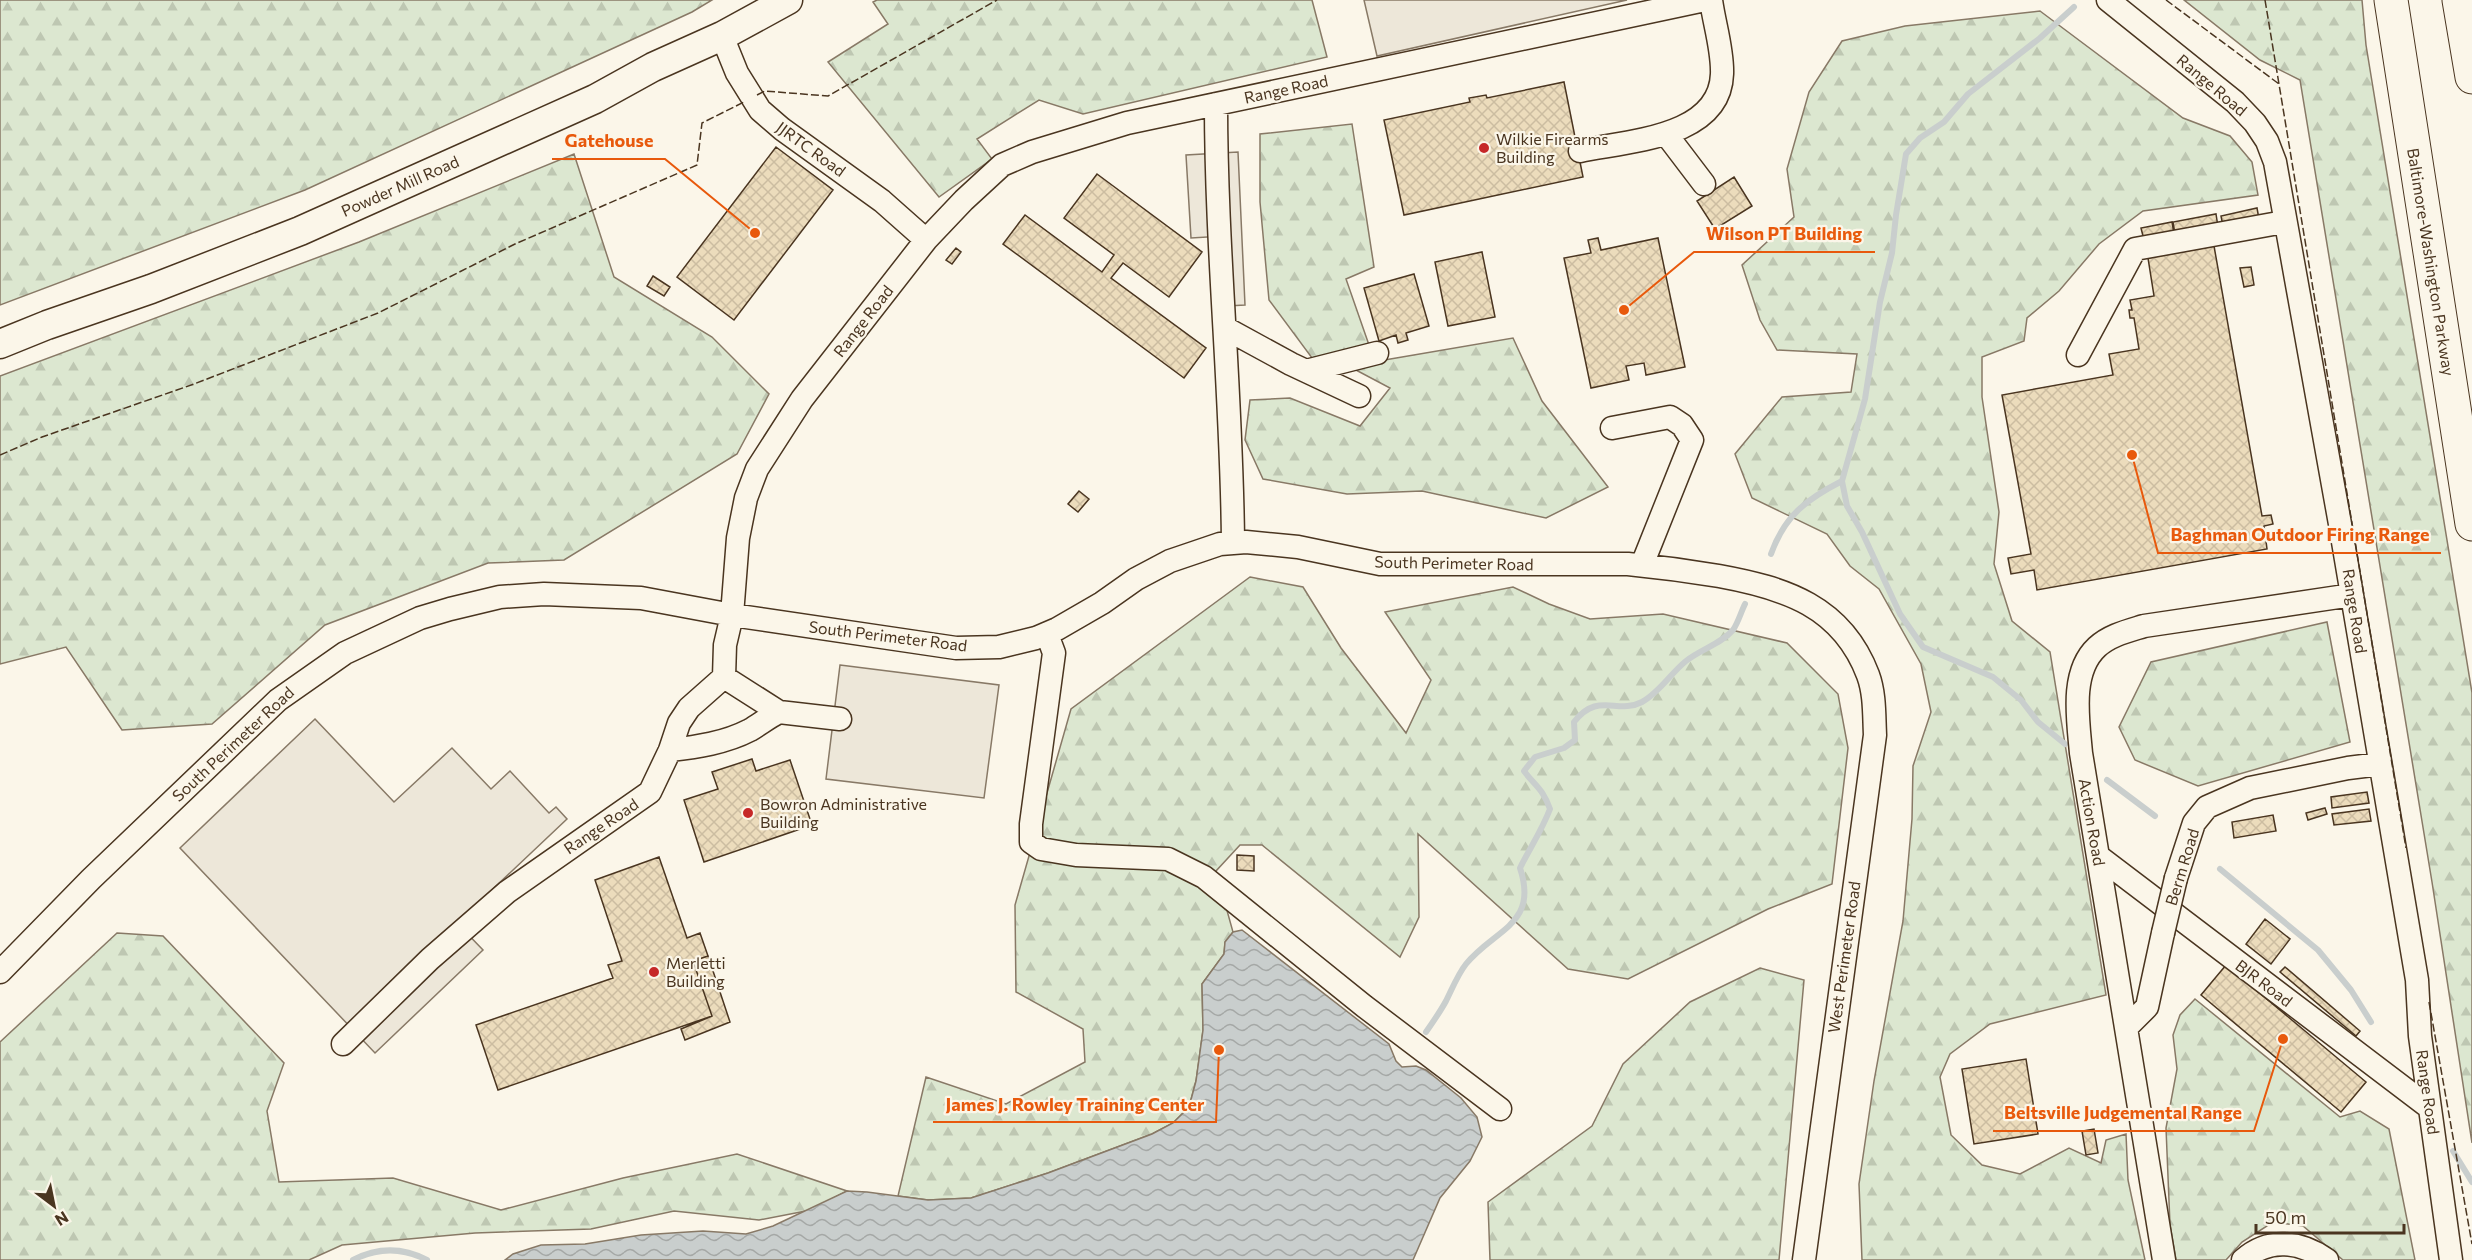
<svg xmlns="http://www.w3.org/2000/svg" width="2472" height="1260" viewBox="0 0 2472 1260" font-family="Commissioner,sans-serif">
<style>
.forest{fill:url(#forest-firs);stroke:#887966;stroke-width:1.5}
.parking{fill:#ede7d9;stroke:#887966;stroke-width:1.5}
.water{fill:url(#water-waves);stroke:#887966;stroke-width:1.5}
.lines{fill:none;stroke-linecap:round;stroke-linejoin:round}
.stream{stroke:#c9cecd;stroke-width:6}
.building{fill:url(#building-cross-hatch);stroke:#4a3520;stroke-width:1.5}
.minor-casing{stroke:#4a3520;stroke-width:25}
.major-casing{stroke:#4a3520;stroke-width:31}
.highway-casing{stroke:#4a3520;stroke-width:35}
.minor{stroke:#fbf6e9;stroke-width:22}
.major{stroke:#fbf6e9;stroke-width:28}
.highway{stroke:#fbf6e9;stroke-width:33}
.minor-bridge-casing{stroke:#4a3520;stroke-width:25;stroke-linecap:butt}
.minor-bridge{stroke:#fbf6e9;stroke-width:22}
.fence{stroke:#4a3520;stroke-width:1.5;stroke-dasharray:8 3;stroke-linecap:butt}
.poi-dot{fill:#c62828;stroke:#fbf6e9;stroke-width:2}
.labels{text-anchor:middle;stroke-width:4.5;stroke-linejoin:round;paint-order:stroke}
.street-label{font-size:16px;fill:#4a3520;stroke:#fbf6e9}
.poi-label{font-size:16px;fill:#4a3520;stroke:#fbf6e9;text-anchor:start}
.leader{fill:none;stroke:#e8590c;stroke-width:2}
.callout-dot{fill:#e8590c;stroke:#fbf6e9;stroke-width:2}
.callout-label{font-size:18px;text-anchor:middle;font-weight:bold;fill:#e8590c;stroke:#fbf6e9;stroke-width:4.5;stroke-linejoin:round;paint-order:stroke}
</style>
<defs>
<pattern id="forest-firs" width="22" height="20" patternUnits="userSpaceOnUse" patternTransform="scale(1.5)"><rect width="22" height="20" fill="#dce7d0"/><path d="M5 1l3.5 6h-7zM16 11l3.5 6h-7z" fill="#bec7b2"/></pattern>
<pattern id="water-waves" width="16" height="10" patternUnits="userSpaceOnUse" patternTransform="scale(1.5)"><rect width="16" height="10" fill="#c9cecd"/><path d="M0 5q4-4 8 0t8 0" fill="none" stroke="#a5a8a6"/></pattern>
<pattern id="building-cross-hatch" width="8" height="8" patternUnits="userSpaceOnUse" patternTransform="scale(1.5)"><rect width="8" height="8" fill="#ecdcbc"/><path d="M0 0l8 8M0 8l8-8" fill="none" stroke="#ccbda1"/></pattern>
</defs>
<rect width="100%" height="100%" fill="#fbf6e9"/>
<!-- forest -->
<path class="forest" d="M 0,0 L 712,0 L 692,12 L 305,190 L 0,305 Z
M 877,0 L 1312,0 L 1327,57 L 1083,114 L 1039,100 L 977,139 L 992,159 L 939,197 L 828,62 L 888,24 L 873,2 Z
M 2184,0 L 2362,0 L 2366,45 L 2472,693 L 2472,1143 L 2432,882 L 2300,80 L 2260,60 Z
M 2040,11 L 2183,118 L 2230,136 L 2252,162 L 2258,195 L 2143,211 L 2099,244 L 2059,291 L 2027,318 L 2024,341 L 1982,357 L 1982,397 L 1999,512 L 1994,564 L 2012,621 L 2050,652 L 2106,995 L 1990,1024 L 1950,1054 L 1940,1077 L 1951,1135 L 1982,1165 L 2020,1174 L 2069,1148 L 2101,1163 L 2106,1140 L 2126,1134 L 2128,1180 L 2145,1260 L 1862,1260 L 1859,1184 L 1874,1081 L 1903,921 L 1912,819 L 1913,766 L 1931,712 L 1921,664 L 1879,589 L 1850,566 L 1827,534 L 1752,498 L 1735,454 L 1782,397 L 1851,392 L 1857,354 L 1777,350 L 1760,320 L 1742,265 L 1794,217 L 1787,169 L 1809,92 L 1842,41 L 1905,26 Z
M 1352,124 L 1374,267 L 1346,279 L 1369,345 L 1312,358 L 1269,300 L 1260,202 L 1260,134 Z
M 574,154 L 614,277 L 712,337 L 769,394 L 737,454 L 564,560 L 488,563 L 325,625 L 212,724 L 122,730 L 66,647 L 0,664 L 0,376 L 359,242 Z
M 1513,338 L 1542,401 L 1608,487 L 1546,518 L 1422,491 L 1347,494 L 1263,479 L 1245,440 L 1250,400 L 1290,398 L 1360,426 L 1390,388 L 1354,369 L 1367,363 Z
M 1250,577 L 1303,587 L 1341,648 L 1406,733 L 1431,680 L 1385,612 L 1513,587 L 1549,604 L 1590,619 L 1663,614 L 1787,643 L 1838,694 L 1848,748 L 1832,884 L 1768,909 L 1628,979 L 1568,969 L 1418,834 L 1419,917 L 1400,957 L 1262,845 L 1240,845 L 1216,871 L 1233,932 L 1225,942 L 1224,954 L 1202,984 L 1203,1030 L 1196,1081 L 1189,1107 L 1173,1123 L 1152,1134 L 1048,1173 L 971,1198 L 928,1200 L 898,1196 L 926,1077 L 1006,1104 L 1085,1062 L 1083,1029 L 1016,992 L 1015,905 L 1071,709 Z
M 2327,622 L 2350,742 L 2198,786 L 2135,760 L 2119,727 L 2151,662 Z
M 117,933 L 163,936 L 284,1063 L 267,1111 L 279,1182 L 393,1178 L 501,1210 L 623,1178 L 737,1154 L 847,1191 L 811,1210 L 759,1220 L 674,1211 L 591,1229 L 475,1233 L 342,1245 L 309,1260 L 0,1260 L 0,1042 Z
M 1760,968 L 1804,980 L 1779,1260 L 1490,1260 L 1488,1202 L 1592,1126 L 1623,1064 L 1690,1002 Z
M 2195,999 L 2340,1117 L 2360,1111 L 2389,1129 L 2415,1260 L 2343,1260 L 2303,1226 L 2273,1222 L 2242,1242 L 2226,1260 L 2176,1260 L 2170,1225 L 2166,1128 L 2177,1069 L 2173,1035 L 2180,1015 Z"/>
<!-- parking -->
<path class="parking" d="M 1364,0 L 1627,0 L 1377,56 Z
M 1238,152 L 1245,305 L 1227,306 L 1224,236 L 1191,238 L 1186,155 Z
M 840,665 L 999,685 L 984,798 L 826,779 Z
M 315,719 L 394,802 L 452,748 L 491,789 L 510,771 L 549,813 L 556,807 L 567,819 L 457,923 L 483,950 L 375,1053 L 180,848 Z"/>
<!-- water -->
<path class="water" d="M 1242,930 L 1389,1044 L 1396,1061 L 1402,1067 L 1416,1066 L 1426,1070 L 1461,1098 L 1477,1117 L 1482,1137 L 1470,1161 L 1440,1198 L 1413,1260 L 505,1260 L 513,1254 L 541,1245 L 585,1244 L 641,1235 L 703,1231 L 746,1234 L 773,1226 L 847,1191 L 867,1192 L 928,1200 L 971,1198 L 1048,1173 L 1152,1134 L 1173,1123 L 1189,1107 L 1196,1081 L 1203,1030 L 1202,984 L 1224,954 L 1225,942 L 1233,932 Z"/>
<g class="lines">
<!-- stream -->
<path class="stream" d="M 1771,554 C 1785,515 1807,499 1842,481
M 2065,744 L 2038,722 L 2021,700 L 1993,677 L 1923,647 L 1900,614 L 1862,532 L 1847,506 L 1842,481 L 1865,399 L 1880,302 L 1892,253 L 1896,215 L 1906,154 L 1920,138 L 1944,122 L 1968,94 L 2040,38 L 2074,7
M 2107,780 L 2155,816
M 2220,869 L 2318,950 L 2351,990 L 2371,1022
M 1426,1032 C 1433,1022 1440,1012 1446,1001 C 1452,989 1458,974 1466,964 C 1494,929 1539,925 1520,868 C 1530,848 1542,830 1550,809 C 1543,789 1536,787 1524,771 L 1535,757 L 1564,748 L 1575,740 L 1574,722 C 1598,691 1617,715 1642,702 C 1659,693 1671,673 1686,661 C 1701,649 1721,644 1733,630 C 1738,623 1741,612 1745,604
M 2453,1151 L 2472,1182
M 353,1260 C 378,1247 402,1247 427,1260"/>
</g>
<!-- building -->
<path class="building" d="M 1564,82 L 1583,177 L 1404,215 L 1384,120 L 1470,102 L 1469,98 L 1486,95 L 1487,98 Z
M 776,147 L 833,190 L 734,320 L 677,277 Z
M 1097,174 L 1202,252 L 1169,297 L 1123,263 L 1111,278 L 1206,348 L 1184,378 L 1003,244 L 1025,215 L 1102,272 L 1114,255 L 1064,218 Z
M 1734,177 L 1752,206 L 1715,229 L 1697,201 Z
M 2257,208 L 2259,219 L 2223,226 L 2221,216 Z
M 2216,214 L 2218,227 L 2175,234 L 2173,222 Z
M 2172,222 L 2174,234 L 2144,240 L 2141,228 Z
M 1598,238 L 1601,250 L 1658,238 L 1685,367 L 1646,375 L 1644,363 L 1626,366 L 1629,380 L 1591,388 L 1564,258 L 1591,253 L 1588,240 Z
M 2214,246 L 2262,516 L 2271,515 L 2273,524 L 2264,526 L 2267,549 L 2037,590 L 2034,570 L 2011,574 L 2008,558 L 2031,554 L 2002,395 L 2113,375 L 2109,354 L 2139,349 L 2134,318 L 2130,318 L 2129,310 L 2132,310 L 2130,300 L 2154,296 L 2148,258 Z
M 956,248 L 961,252 L 952,264 L 946,260 Z
M 1482,252 L 1495,317 L 1448,326 L 1435,262 Z
M 2251,267 L 2254,285 L 2244,287 L 2240,268 Z
M 1414,274 L 1429,326 L 1406,333 L 1408,340 L 1398,343 L 1396,335 L 1379,341 L 1364,288 Z
M 653,276 L 670,287 L 664,296 L 647,286 Z
M 1079,491 L 1089,499 L 1078,512 L 1068,504 Z
M 752,759 L 756,771 L 790,760 L 812,825 L 704,862 L 684,800 L 718,789 L 712,772 Z
M 2367,792 L 2369,803 L 2332,808 L 2331,797 Z
M 2325,808 L 2327,814 L 2308,820 L 2306,813 Z
M 2369,809 L 2371,821 L 2334,825 L 2332,814 Z
M 2273,815 L 2276,831 L 2234,838 L 2232,822 Z
M 1237,855 L 1254,856 L 1254,871 L 1237,870 Z
M 659,857 L 687,938 L 700,933 L 708,956 L 693,961 L 712,1016 L 498,1090 L 476,1025 L 613,978 L 608,965 L 622,961 L 595,880 Z
M 2265,919 L 2290,939 L 2271,964 L 2246,944 Z
M 708,956 L 730,1022 L 685,1040 L 681,1029 L 712,1016 L 693,961 Z
M 2226,965 L 2366,1082 L 2341,1112 L 2201,995 Z
M 2285,967 L 2360,1031 L 2356,1036 L 2280,972 Z
M 2026,1059 L 2038,1134 L 1974,1144 L 1962,1069 Z
M 2094,1129 L 2098,1153 L 2086,1155 L 2082,1131 Z"/>
<g class="lines">
<!-- minor casing -->
<g class="minor-casing">
<path id="minor" d="M 2108,0 L 2235,102 L 2255,123 L 2267,141 L 2275,162 L 2340,524 L 2417,980 L 2420,1036 L 2451,1260
M 722,36 L 737,73 L 760,110 L 782,129 L 882,201 L 926,240
M 1216,104 C 1216,250 1232,396 1233,543
M 1666,134 L 1704,184
M 1580,151 C 1627,141 1720,138 1722,74 C 1723,50 1714,23 1711,0
M 1225,328 L 1291,364 L 1359,396
M 2078,355 L 2135,249 L 2284,222
M 1306,371 L 1377,353
M 1612,428 L 1670,417 L 1682,425 L 1692,440 L 1642,565
M 1047,634 L 1054,653 L 1031,824 L 1031,842 L 1041,849 L 1076,855 L 1168,859 L 1204,877 L 1364,1006 L 1500,1109
M 724,677 L 779,712 L 840,719
M 670,750 C 697,747 725,743 750,730 C 760,724 769,717 779,712
M 2098,856 L 2430,1108
M 2176,878 L 2194,823 L 2207,807 L 2250,788 L 2348,768 L 2380,764
M 0,972 L 91,879 L 278,700 L 345,653 L 420,618 L 450,609 L 500,597 L 544,594 L 641,598 L 732,615 L 956,648 L 999,647 L 1036,638 L 1057,629 L 1102,603 L 1136,579 L 1170,561 L 1220,544 L 1246,542 L 1298,547 L 1380,564 L 1628,564 C 1659,567 1689,571 1719,576 C 1785,588 1842,606 1868,675 C 1875,694 1874,715 1875,735 L 1804,1260
M 2127,1027 L 2147,1007 L 2163,933
M 343,1044 L 430,959 L 507,892 L 650,792 L 670,750 L 679,723 L 689,708 L 724,677 L 725,645 L 732,615 L 738,538 L 746,498 L 757,469 L 802,399 L 926,240 L 964,200 L 1002,165 L 1032,152 L 1127,123 L 1705,0
M 2164,1260 L 2081,753 C 2078,719 2070,672 2097,647 C 2110,635 2128,631 2144,626 L 2352,595
M 2243,1260 C 2269,1237 2300,1241 2327,1260"/>
</g>
<!-- major casing -->
<g class="major-casing">
<path id="major" d="M 0,344 L 47,325 L 151,289 L 300,231 L 595,99 L 653,67 L 722,36 L 788,0"/>
</g>
<!-- highway casing -->
<g class="highway-casing">
<path id="highway" d="M 2391,0 L 2472,524
M 2459,0 L 2472,77"/>
</g>
<!-- minor -->
<use href="#minor" class="minor"/>
<!-- major -->
<use href="#major" class="major"/>
<!-- highway -->
<use href="#highway" class="highway"/>
<!-- minor-bridge casing -->
<g class="minor-bridge-casing">
<path id="minor-bridge" d="M 2163,933 L 2176,878"/>
</g>
<!-- minor-bridge -->
<use href="#minor-bridge" class="minor-bridge"/>
<!-- fence -->
<path class="fence" d="M 2166,0 L 2279,84
M 2265,0 L 2406,848
M 757,95 L 765,91 L 828,96 L 997,0
M 0,455 L 42,437 L 194,384 L 378,313 L 515,244 L 697,165 L 702,123 L 744,102
M 2429,1002 L 2472,1244"/>
</g>
<!-- markers -->
<g class="poi-dot">
<circle cx="1484" cy="148" r="6"/>
<circle cx="748" cy="813" r="6"/>
<circle cx="654" cy="972" r="6"/>
</g>
<g class="labels">
<!-- street labels -->
<g class="street-label">
<text transform="translate(2212 85) rotate(40)" y="6">Range Road</text>
<text transform="translate(1286 89) rotate(-12)" y="6">Range Road</text>
<text transform="translate(811 149) rotate(36)" y="6">JJRTC Road</text>
<text transform="translate(400 186) rotate(-24)" y="6">Powder Mill Road</text>
<text transform="translate(2431 262) rotate(81)" y="6">Baltimore-Washington Parkway</text>
<text transform="translate(863 321) rotate(-52)" y="6">Range Road</text>
<text transform="translate(1454 563) rotate(1)" y="6">South Perimeter Road</text>
<text transform="translate(2355 611) rotate(81)" y="6">Range Road</text>
<text transform="translate(888 636) rotate(7)" y="6">South Perimeter Road</text>
<text transform="translate(233 744) rotate(-43)" y="6">South Perimeter Road</text>
<text transform="translate(2092 822) rotate(80)" y="6">Action Road</text>
<text transform="translate(601 826) rotate(-34)" y="6">Range Road</text>
<text transform="translate(2182 867) rotate(-73)" y="6">Berm Road</text>
<text transform="translate(1844 957) rotate(-82)" y="6">West Perimeter Road</text>
<text transform="translate(2264 983) rotate(37)" y="6">BJR Road</text>
<text transform="translate(2428 1092) rotate(82)" y="6">Range Road</text>
</g>
<!-- poi labels -->
<g class="poi-label">
<text x="1496" y="145">Wilkie Firearms<tspan x="1496" dy="18">Building</tspan></text>
<text x="760" y="810">Bowron Administrative<tspan x="760" dy="18">Building</tspan></text>
<text x="666" y="969">Merletti<tspan x="666" dy="18">Building</tspan></text>
</g>
</g>
<!-- callouts -->
<path class="leader" d="M755 233L665 159H552M1624 310L1694 252H1875M2132 455L2158 553H2441M1219 1050L1216 1122H933M2283 1039L2254 1131H1993"/>
<g class="callout-dot">
<circle cx="755" cy="233" r="6"/>
<circle cx="1624" cy="310" r="6"/>
<circle cx="2132" cy="455" r="6"/>
<circle cx="1219" cy="1050" r="6"/>
<circle cx="2283" cy="1039" r="6"/>
</g>
<g class="callout-label">
<text x="609" y="147">Gatehouse</text>
<text x="1784" y="240">Wilson PT Building</text>
<text x="2300" y="541">Baghman Outdoor Firing Range</text>
<text x="1075" y="1111">James J. Rowley Training Center</text>
<text x="2123" y="1119">Beltsville Judgemental Range</text>
</g>
<!-- north arrow -->
<g transform="translate(54 1206) rotate(148)" stroke="#fbf6e9" stroke-width="4.5" paint-order="stroke">
<path d="M0-4.5L10 22L0 15L-10 22Z" fill="#4a3520"/>
<text y="-9" font-size="16" font-weight="bold" text-anchor="middle" fill="#4a3520">N</text>
</g>
<!-- scale -->
<path d="M2256 1224v9h148v-9" fill="none" stroke="#4a3520" stroke-width="3"/>
<text x="2265" y="1224" font-size="18" fill="#4a3520" stroke="#fbf6e9" stroke-width="4.5" paint-order="stroke">50 m</text>
</svg>
